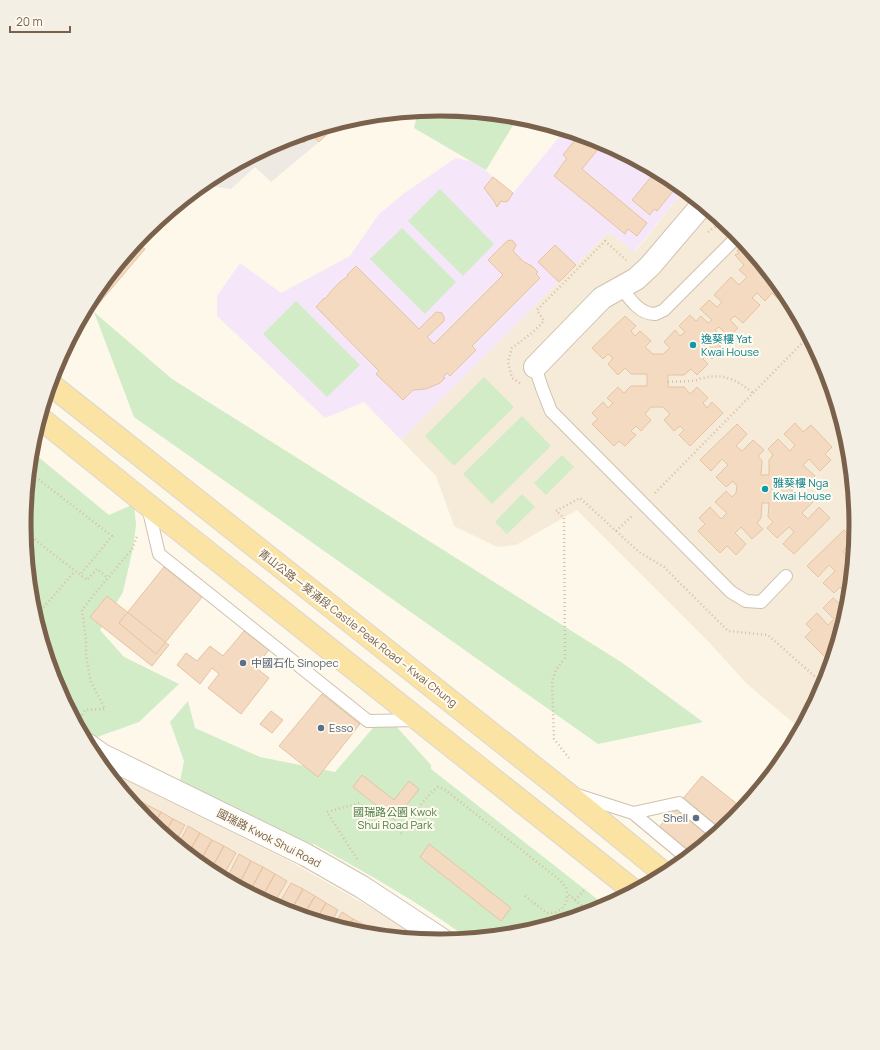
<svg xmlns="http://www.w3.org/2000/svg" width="880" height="1050" viewBox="0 0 880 1050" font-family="Manrope,'Noto Sans TC',sans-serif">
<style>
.residential{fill:#f5ebd8}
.industrial{fill:#eee9e3}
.education{fill:#f5e6fa}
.green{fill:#d2ecc7}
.building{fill:#f3dac1;stroke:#e6c3a1}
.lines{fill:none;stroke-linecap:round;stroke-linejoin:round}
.service-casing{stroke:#d0c1ae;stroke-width:14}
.minor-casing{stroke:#d0c1ae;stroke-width:24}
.tertiary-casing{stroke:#d0c1ae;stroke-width:24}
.primary-casing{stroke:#dcd6d0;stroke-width:24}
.path{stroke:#d9bea3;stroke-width:2.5;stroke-dasharray:1 3;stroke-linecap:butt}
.service{stroke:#fff;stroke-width:12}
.minor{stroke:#fff;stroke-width:22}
.tertiary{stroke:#fff;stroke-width:22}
.primary{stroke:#fbe4a3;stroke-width:22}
.culture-dot{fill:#0f9aa8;stroke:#fffbf1;stroke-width:1.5}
.service-dot{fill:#5c6f8a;stroke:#fffbf1;stroke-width:1.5}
.labels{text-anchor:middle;stroke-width:4;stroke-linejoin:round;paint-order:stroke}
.culture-label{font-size:11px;fill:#0d838f;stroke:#fffbf1;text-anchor:start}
.street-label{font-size:11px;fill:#79614c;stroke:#fffbf1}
.service-label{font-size:11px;fill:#4e5e75;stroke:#fffbf1;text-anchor:start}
.park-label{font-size:11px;fill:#4e7f43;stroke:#fffbf1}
.rim{fill:none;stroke:#79614c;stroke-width:5}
</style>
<rect width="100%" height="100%" fill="#fdf8ea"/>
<!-- residential -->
<path class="residential" d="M 684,190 L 734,231 L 786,294 L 824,366 L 848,444 L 856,525 L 848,606 L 824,684 L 801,729 L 747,684 L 708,641 L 577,510 L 516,545 L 497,547 L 454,526 L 436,476 L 401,440 L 609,232 L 635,252 Z
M 112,778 L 120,778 L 128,781 L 284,858 L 375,910 L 420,939 L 359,933 L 281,909 L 209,871 L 146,819 Z"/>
<!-- industrial -->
<path class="industrial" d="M 343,122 L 271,182 L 255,167 L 231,189 L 202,185 L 209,179 L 281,141 Z"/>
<!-- education -->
<path class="education" d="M 565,130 L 599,141 L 671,179 L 684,190 L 634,252 L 609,232 L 401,440 L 364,402 L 325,418 L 217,316 L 217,296 L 240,263 L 281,293 L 350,256 L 379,214 L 406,192 L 456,158 L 475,162 L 513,193 Z"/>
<!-- green -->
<path class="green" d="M 440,109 L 518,117 L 486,170 L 414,128 L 418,111 Z
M 440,189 L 494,244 L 463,276 L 408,221 Z
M 402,228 L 456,282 L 425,314 L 370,259 Z
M 296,301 L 360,365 L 327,397 L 263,334 Z
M 94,312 L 172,379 L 624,664 L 703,722 L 598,744 L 134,417 Z
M 484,377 L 514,407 L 454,466 L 425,436 Z
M 522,416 L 551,446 L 492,504 L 463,474 Z
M 31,451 L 109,515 L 134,504 L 136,525 L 133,548 L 123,592 L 100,630 L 124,657 L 179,684 L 139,722 L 86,741 L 56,684 L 32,606 L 24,525 Z
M 562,455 L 574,467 L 546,495 L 534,483 Z
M 522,494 L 535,507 L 507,534 L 495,522 Z
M 188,701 L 195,728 L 260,757 L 335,772 L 385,714 L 431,765 L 431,769 L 606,906 L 599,909 L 521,933 L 467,938 C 419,902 366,873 314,844 L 306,846 L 180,781 L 184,761 L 170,722 Z"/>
<!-- building -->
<path class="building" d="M 337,124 L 319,142 L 312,135 L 304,143 L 297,136 Z
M 579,135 L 603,143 L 582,169 L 647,223 L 637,236 L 628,229 L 625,234 L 554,176 L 567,158 L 563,155 Z
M 656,171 L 671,179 L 678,185 L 657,211 L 654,209 L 650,215 L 632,200 Z
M 493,177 L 513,193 L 508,201 L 505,202 L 501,201 L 497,207 L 494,201 L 484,188 Z
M 161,218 L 139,245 L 145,249 L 78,328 L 77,326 L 94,294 L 146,231 Z
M 511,240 L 513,241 L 516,245 L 513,251 L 524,262 L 532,266 L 538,272 L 536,274 L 540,278 L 472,346 L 476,350 L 450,376 L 447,373 L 443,377 L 445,378 L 440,383 L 426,389 L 413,390 L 403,400 L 376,374 L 379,371 L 316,307 L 324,298 L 325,299 L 332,290 L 340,282 L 348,276 L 347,275 L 356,266 L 419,329 L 435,313 L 437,312 L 442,313 L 444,317 L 444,321 L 427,337 L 434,344 L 503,275 L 488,260 L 507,241 Z
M 744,243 L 786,294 L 789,300 L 788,301 L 786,299 L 782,303 L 772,293 L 765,301 L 757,293 L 752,298 L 760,305 L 743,323 L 735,316 L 730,320 L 738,328 L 729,337 L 719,327 L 715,330 L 723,338 L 717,343 L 723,348 L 712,359 L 707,354 L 703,359 L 708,364 L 697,375 L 691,369 L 684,375 L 668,375 L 668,387 L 684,387 L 690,394 L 697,387 L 708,398 L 703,403 L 707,408 L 712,402 L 723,413 L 690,446 L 679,435 L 684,430 L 680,426 L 674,431 L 664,420 L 670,414 L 663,407 L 651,407 L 645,414 L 651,420 L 641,431 L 636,426 L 631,431 L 636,435 L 625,446 L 619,441 L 614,446 L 592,424 L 598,419 L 592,413 L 603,402 L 608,408 L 613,403 L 607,398 L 618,387 L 624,393 L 631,386 L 647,386 L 647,374 L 631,374 L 625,368 L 618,375 L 608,364 L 613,358 L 608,354 L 603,359 L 592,348 L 625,316 L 636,326 L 631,331 L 635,336 L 640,331 L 651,341 L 645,347 L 653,354 L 663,354 L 670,348 L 664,342 L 675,330 L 680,336 L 685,332 L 679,326 L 690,315 L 696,321 L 701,316 L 708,323 L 712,320 L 700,309 L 709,300 L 717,307 L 722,302 L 714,295 L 731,277 L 739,285 L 747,277 L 739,270 L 744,265 L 735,255 L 739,253 L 737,251 Z
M 555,245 L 576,265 L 559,282 L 538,262 Z
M 795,423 L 803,432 L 811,425 L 832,447 L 825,454 L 831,460 L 820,471 L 809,459 L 803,465 L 815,476 L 804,487 L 798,481 L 794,485 L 793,492 L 798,497 L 804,491 L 814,501 L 802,513 L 808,519 L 819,507 L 830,518 L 794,554 L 783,544 L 794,532 L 789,527 L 777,538 L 767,528 L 773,522 L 768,517 L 769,503 L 762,503 L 761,518 L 757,523 L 763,529 L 752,539 L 741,527 L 735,533 L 746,544 L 736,555 L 727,546 L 720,553 L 698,531 L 705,524 L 699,518 L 710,507 L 721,519 L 727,513 L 715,502 L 726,491 L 732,497 L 736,493 L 737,486 L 733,481 L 726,487 L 716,477 L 728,465 L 722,459 L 711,471 L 700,460 L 737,424 L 747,434 L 736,446 L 742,451 L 753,440 L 764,450 L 758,456 L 762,461 L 761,475 L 769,475 L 769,460 L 773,455 L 768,449 L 778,439 L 790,451 L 795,445 L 784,434 Z
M 844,530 L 854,540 L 843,552 L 849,557 L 853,553 L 848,606 L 834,652 L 827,659 L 805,637 L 812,630 L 806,624 L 817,613 L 828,625 L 834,619 L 823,608 L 833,598 L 839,603 L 844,599 L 844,592 L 840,587 L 834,593 L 823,583 L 835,571 L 829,565 L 818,577 L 807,566 Z
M 164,567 L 202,597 L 156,654 L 119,623 Z
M 107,596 L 169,645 L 152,666 L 90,617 Z
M 244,631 L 269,650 L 255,667 L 269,678 L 241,714 L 208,688 L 219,674 L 212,668 L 200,684 L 177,665 L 186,653 L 197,661 L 210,646 L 223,656 Z
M 322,694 L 360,724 L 318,777 L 279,746 Z
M 271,711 L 283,720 L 272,733 L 260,724 Z
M 362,775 L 394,800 L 409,781 L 419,789 L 395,820 L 353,787 Z
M 702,776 L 737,804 L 704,844 L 687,858 L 655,832 Z
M 137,799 L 149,806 L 143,816 L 134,805 Z
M 149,806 L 161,812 L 154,826 L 143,816 Z
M 161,812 L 173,819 L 164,834 L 154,826 Z
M 173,819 L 185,825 L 175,843 L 164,834 Z
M 188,826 L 200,833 L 188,854 L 178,845 Z
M 200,833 L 212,840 L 199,863 L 188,854 Z
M 212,840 L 224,846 L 210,871 L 199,863 Z
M 429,844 L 511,908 L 501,921 L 420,857 Z
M 224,846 L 236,853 L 222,878 L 210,871 Z
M 239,854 L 251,861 L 238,886 L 226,880 Z
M 251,861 L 263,867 L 249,893 L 238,886 Z
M 263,867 L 275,874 L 261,899 L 249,893 Z
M 275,874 L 287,881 L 273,905 L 261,899 Z
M 291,883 L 303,889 L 290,912 L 277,907 Z
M 303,889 L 315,896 L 303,916 L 290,912 Z
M 315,896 L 326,903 L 316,920 L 303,916 Z
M 326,903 L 338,910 L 330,924 L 316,920 Z
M 342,912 L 353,919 L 347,929 L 334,925 Z
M 353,919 L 365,925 L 361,933 L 347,929 Z
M 365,925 L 377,933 L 376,935 L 361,933 Z"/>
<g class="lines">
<!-- service casing -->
<g class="service-casing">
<path id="service" d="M 621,287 C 629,298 639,314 655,314 C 658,313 662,311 664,310 L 738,236
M 535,367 L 542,388 L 551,411 L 731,592 L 746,601 L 761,602 L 786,576
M 148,507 L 159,554 L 368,721 L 417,720
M 577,795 L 633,813 L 687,858
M 633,813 L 679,803 L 714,832 L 713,837"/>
</g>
<!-- minor casing -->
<g class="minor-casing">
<path id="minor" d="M 535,367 L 602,298 L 636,279 L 650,266 L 702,205"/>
</g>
<!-- tertiary casing -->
<g class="tertiary-casing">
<path id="tertiary" d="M 88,745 L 102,755 L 306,855 L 362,887 L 444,941"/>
</g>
<!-- primary casing -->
<g class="primary-casing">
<path id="primary" d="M 50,384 L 564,791 L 665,874
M 40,418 L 148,505 L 634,891"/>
</g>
<!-- path -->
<path class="path" d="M 708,232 L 715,227 L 721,220
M 668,382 C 678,381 688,382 697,380 C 699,379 701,378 703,378 C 724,373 737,380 753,393
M 520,383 L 512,378 L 508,362 L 512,348 L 533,332 L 544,321 L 537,310 L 605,241 L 626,260
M 29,472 L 112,536 L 80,575
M 655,493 L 809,336
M 562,516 L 556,511 L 580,498 L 639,552 L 664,567 L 728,631 L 768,635 L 821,682 L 825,683
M 564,518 L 565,658 L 556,670 L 552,681 L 554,739 L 569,758
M 616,531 L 633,515
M 25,532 L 87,580 L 97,569 L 108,578
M 31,601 L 42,609 L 75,571
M 82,715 L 85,710 L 105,709 L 91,682 L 86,656 L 86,640 L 82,610 L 97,591 L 133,548 L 137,536
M 398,830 L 402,834
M 357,859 L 327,812 L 359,803 L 388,827 L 395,827 L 398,830 L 432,792 L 438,787 L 444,789 L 561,881 L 566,888 L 567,893 L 589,912
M 525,896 L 547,913 C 559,914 568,906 567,894
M 575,900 L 586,888"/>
<!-- service -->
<use href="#service" class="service"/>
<!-- minor -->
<use href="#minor" class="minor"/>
<!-- tertiary -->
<use href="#tertiary" class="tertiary"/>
<!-- primary -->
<use href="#primary" class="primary"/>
</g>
<!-- markers -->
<g class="culture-dot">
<circle cx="693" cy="345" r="4"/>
<circle cx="765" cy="489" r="4"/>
</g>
<g class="service-dot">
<circle cx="243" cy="663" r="4"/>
<circle cx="321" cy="728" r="4"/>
<circle cx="696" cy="818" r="4"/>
</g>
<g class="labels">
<!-- culture labels -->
<g class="culture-label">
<text x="701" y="343">逸葵樓 Yat<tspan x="701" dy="13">Kwai House</tspan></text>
<text x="773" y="487">雅葵樓 Nga<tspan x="773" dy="13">Kwai House</tspan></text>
</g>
<!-- street labels -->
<g class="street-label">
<text transform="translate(358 628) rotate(38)" y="4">青山公路－葵涌段 Castle Peak Road – Kwai Chung</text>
<text transform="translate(269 838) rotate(27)" y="4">國瑞路 Kwok Shui Road</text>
</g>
<!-- service labels -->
<g class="service-label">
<text x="251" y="667">中國石化 Sinopec</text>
<text x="329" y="732">Esso</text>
<text x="688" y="822" text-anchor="end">Shell</text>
</g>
<!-- park labels -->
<g class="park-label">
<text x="395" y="816">國瑞路公園 Kwok<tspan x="395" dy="13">Shui Road Park</tspan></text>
</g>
</g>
<!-- crop -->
<path d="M0 0H880V1050H0ZM31 525a409 409 0 1 1 818 0a409 409 0 1 1-818 0Z" fill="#f4efe4" fill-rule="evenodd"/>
<path class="rim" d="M31 525a409 409 0 1 1 818 0a409 409 0 1 1-818 0Z"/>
<!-- scale -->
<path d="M10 26v6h60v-6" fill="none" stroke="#79614c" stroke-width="2"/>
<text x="16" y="26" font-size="12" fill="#79614c" stroke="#fffbf1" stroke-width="3" paint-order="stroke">20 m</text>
</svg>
